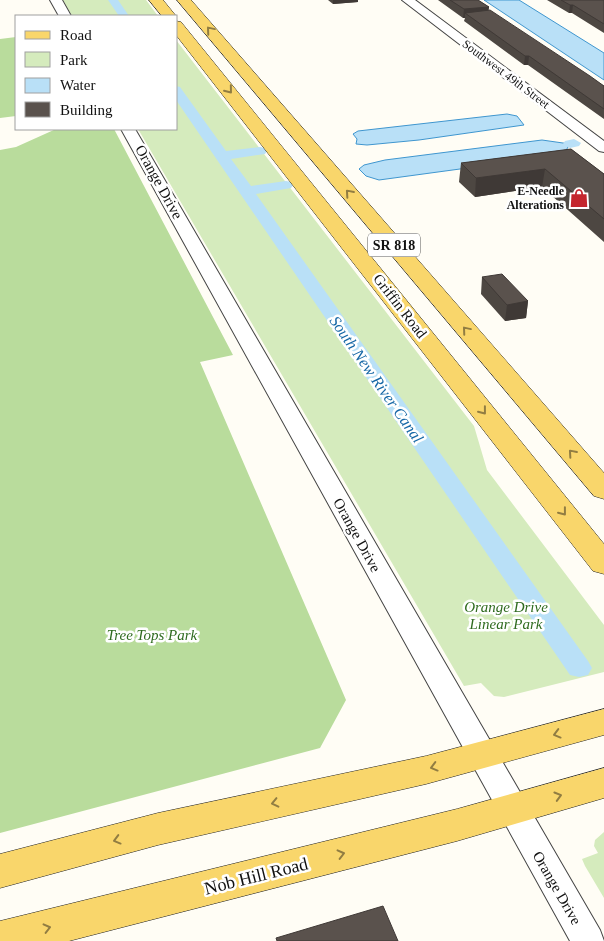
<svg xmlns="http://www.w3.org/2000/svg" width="604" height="941" viewBox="0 0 604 941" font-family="'Times New Roman',serif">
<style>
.green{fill:#d5ebbd}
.forest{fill:#b9dc9c}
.water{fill:#b9e0f7;stroke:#3f96cf}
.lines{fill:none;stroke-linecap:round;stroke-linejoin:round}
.canal{fill:#b9e0f7;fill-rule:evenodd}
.minor-casing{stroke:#444;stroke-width:2}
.major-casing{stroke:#222;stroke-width:1}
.minor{fill:#fff;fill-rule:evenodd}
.major{fill:#f9d66b;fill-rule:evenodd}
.wall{fill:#4d4742}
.shaded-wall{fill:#3f3936}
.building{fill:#5a524d;stroke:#3f3936}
.oneway{stroke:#917d42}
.labels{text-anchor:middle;stroke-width:5;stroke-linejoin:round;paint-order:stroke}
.far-street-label{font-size:12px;fill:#111;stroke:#fff}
.far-poi-label{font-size:12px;font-weight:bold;fill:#111;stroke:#fff;text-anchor:end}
.shield{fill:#fff;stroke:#585858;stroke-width:1}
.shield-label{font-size:14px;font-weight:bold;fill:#111}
.street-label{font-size:15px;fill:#111;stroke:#fff}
.park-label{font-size:15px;font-style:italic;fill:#2f6b1f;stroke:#fff}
.water-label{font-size:16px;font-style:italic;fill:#1768a6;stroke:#fff}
.near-street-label{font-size:18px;fill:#111;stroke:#fff}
</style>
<rect width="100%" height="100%" fill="#fffdf5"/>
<!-- green -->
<path class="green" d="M 63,0 L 146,0 L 158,16 L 72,16 Z
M 176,40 L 474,426 L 487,470 L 604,625 L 604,672 L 504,697 L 494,696 L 481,683 L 464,686 L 138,129 L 176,129 Z
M 604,832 L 604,898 L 585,866 L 582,859 L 598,853 L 594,846 L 595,840 Z"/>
<!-- forest -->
<path class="forest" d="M 16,37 L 16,116 L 0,118 L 0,39 Z
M 56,129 L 114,129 L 233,355 L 200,362 L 346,700 L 320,748 L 0,833 L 0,150 L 16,147 Z"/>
<!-- water -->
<path class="water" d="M 484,0 L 519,0 L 604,53 L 604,80 Z
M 507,114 L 517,116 L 524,125 L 419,140 L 367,145 L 356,144 L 357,139 L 353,134 L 358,131 Z
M 542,140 L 570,144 L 563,155 L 379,180 L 366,176 L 359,169 L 364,165 L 385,160 Z"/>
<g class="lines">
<!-- canal -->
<path class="canal" d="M 108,0 L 118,0 L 129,16 L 119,16 Z
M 176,86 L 180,87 L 226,151 L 260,147 L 265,148 L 267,151 L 265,154 L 231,159 L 251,186 L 286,181 L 291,182 L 293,185 L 291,188 L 256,194 L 588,661 L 592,668 L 588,675 L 579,677 L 570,675 L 176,100 Z
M 574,139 L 581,143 L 579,146 L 570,148 L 563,144 L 565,141 Z"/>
<!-- minor casing -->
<g class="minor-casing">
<path id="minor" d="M 50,0 L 62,0 L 71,16 L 59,16 Z
M 402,0 L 415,0 L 604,141 L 604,152 L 599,151 Z
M 121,129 L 135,129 L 600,930 L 604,941 L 570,941 Z"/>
</g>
<!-- major casing -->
<g class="major-casing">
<path id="major" d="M 149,0 L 163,0 L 176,16 L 162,16 Z
M 177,0 L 191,0 L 604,473 L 604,499 L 594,496 Z
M 176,21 L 181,22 L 604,544 L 604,574 L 593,571 L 176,35 Z
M 604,709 L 604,735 L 426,784 L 158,845 L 0,888 L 0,854 L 158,813 L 426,756 Z
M 604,768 L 604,798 L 457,841 L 69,941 L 0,941 L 0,921 L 457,809 Z"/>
</g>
<!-- minor -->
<use href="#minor" class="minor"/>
<!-- major -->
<use href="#major" class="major"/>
</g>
<!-- wall -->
<path class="wall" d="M 328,0 L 358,0 L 358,2 L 333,4 Z
M 438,0 L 478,0 L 489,7 L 488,10 L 604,86 L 604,119 L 528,65 L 524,65 L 464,21 L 465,18 L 463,18 Z
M 547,0 L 604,0 L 604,33 L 572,13 L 569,13 Z
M 571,149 L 604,174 L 604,242 L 542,187 L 475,197 L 459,182 L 461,163 Z
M 482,277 L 528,301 L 526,318 L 505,321 L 481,294 Z"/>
<!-- shaded-wall -->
<path class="shaded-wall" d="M 333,0 L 358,0 L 358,2 L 333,4 Z
M 570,5 L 573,5 L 572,13 L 569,13 Z
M 489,7 L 488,15 L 465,13 L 465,18 L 463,18 L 464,9 Z
M 525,56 L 529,56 L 528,65 L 524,65 Z
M 545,169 L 542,187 L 475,197 L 476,178 Z
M 528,301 L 526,318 L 505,321 L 507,305 Z"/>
<!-- building -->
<path class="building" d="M 450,0 L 478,0 L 489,7 L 464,9 Z
M 561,0 L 604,0 L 604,24 L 573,5 L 570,5 Z
M 490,10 L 590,76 L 604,86 L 604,109 L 529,56 L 525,56 L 465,13 Z
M 571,149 L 604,174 L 604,219 L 545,169 L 476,178 L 461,163 Z
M 502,274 L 528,301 L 507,305 L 482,277 Z
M 383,906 L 398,941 L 277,941 L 276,938 Z"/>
<!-- one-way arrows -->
<defs><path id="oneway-chevron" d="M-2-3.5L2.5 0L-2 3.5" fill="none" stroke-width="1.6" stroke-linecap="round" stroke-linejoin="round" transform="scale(1.25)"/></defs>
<g class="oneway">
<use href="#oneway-chevron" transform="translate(210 30) rotate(-130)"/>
<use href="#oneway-chevron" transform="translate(229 90) rotate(51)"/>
<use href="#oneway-chevron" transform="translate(349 193) rotate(-131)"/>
<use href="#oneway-chevron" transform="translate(466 330) rotate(-130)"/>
<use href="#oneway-chevron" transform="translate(483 411) rotate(52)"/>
<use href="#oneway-chevron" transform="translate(572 453) rotate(-131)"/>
<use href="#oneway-chevron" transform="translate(563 512) rotate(52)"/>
<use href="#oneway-chevron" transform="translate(557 734) rotate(165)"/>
<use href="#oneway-chevron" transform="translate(434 767) rotate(165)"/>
<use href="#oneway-chevron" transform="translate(558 796) rotate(-16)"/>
<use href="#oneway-chevron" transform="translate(275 803) rotate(167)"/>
<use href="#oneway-chevron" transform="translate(117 840) rotate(165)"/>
<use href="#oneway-chevron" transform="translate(341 854) rotate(-14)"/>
<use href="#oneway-chevron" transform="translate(47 928) rotate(-14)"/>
</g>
<!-- icons -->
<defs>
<g id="shop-bare" transform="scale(1.5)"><path d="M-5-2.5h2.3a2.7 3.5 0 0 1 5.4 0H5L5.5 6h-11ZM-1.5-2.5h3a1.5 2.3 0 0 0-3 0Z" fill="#c4262e" stroke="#fff" stroke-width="2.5" paint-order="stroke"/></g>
</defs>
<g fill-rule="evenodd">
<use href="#shop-bare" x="579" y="198"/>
</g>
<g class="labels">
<!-- far-street labels -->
<g class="far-street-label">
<text transform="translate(506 74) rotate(37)" y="4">Southwest 49th Street</text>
</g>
<!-- far-poi labels -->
<g class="far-poi-label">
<text x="564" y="195">E-Needle<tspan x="564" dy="14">Alterations</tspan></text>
</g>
<!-- shield labels -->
<rect class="shield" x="368" y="233.5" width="52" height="23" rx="4"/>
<g class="shield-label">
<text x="394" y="250">SR 818</text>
</g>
<!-- street labels -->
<g class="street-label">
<text transform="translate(159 182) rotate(61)" y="5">Orange Drive</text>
<text transform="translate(400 306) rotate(52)" y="5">Griffin Road</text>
<text transform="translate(357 535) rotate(61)" y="5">Orange Drive</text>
<text transform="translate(557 888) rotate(60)" y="5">Orange Drive</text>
</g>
<!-- park labels -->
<g class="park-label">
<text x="506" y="612">Orange Drive<tspan x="506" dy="17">Linear Park</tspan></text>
<text x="152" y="640">Tree Tops Park</text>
</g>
<!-- water labels -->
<g class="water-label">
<text transform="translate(377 379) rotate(55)" y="6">South New River Canal</text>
</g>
<!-- near-street labels -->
<g class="near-street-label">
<text transform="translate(256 876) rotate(-14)" y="6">Nob Hill Road</text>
</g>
</g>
<!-- legend -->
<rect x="15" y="15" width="162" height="115" fill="#ffffff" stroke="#a0a0a0"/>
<rect x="25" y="31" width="25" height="8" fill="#f9d66b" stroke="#a0a0a0"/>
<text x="60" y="40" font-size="15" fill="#111111">Road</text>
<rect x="25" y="52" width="25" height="15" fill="#d5ebbd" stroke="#a0a0a0"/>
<text x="60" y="65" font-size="15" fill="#111111">Park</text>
<rect x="25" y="78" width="25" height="15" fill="#b9e0f7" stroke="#a0a0a0"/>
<text x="60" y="90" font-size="15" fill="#111111">Water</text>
<rect x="25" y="102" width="25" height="15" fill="#5a524d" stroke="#a0a0a0"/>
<text x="60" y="115" font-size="15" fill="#111111">Building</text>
</svg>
